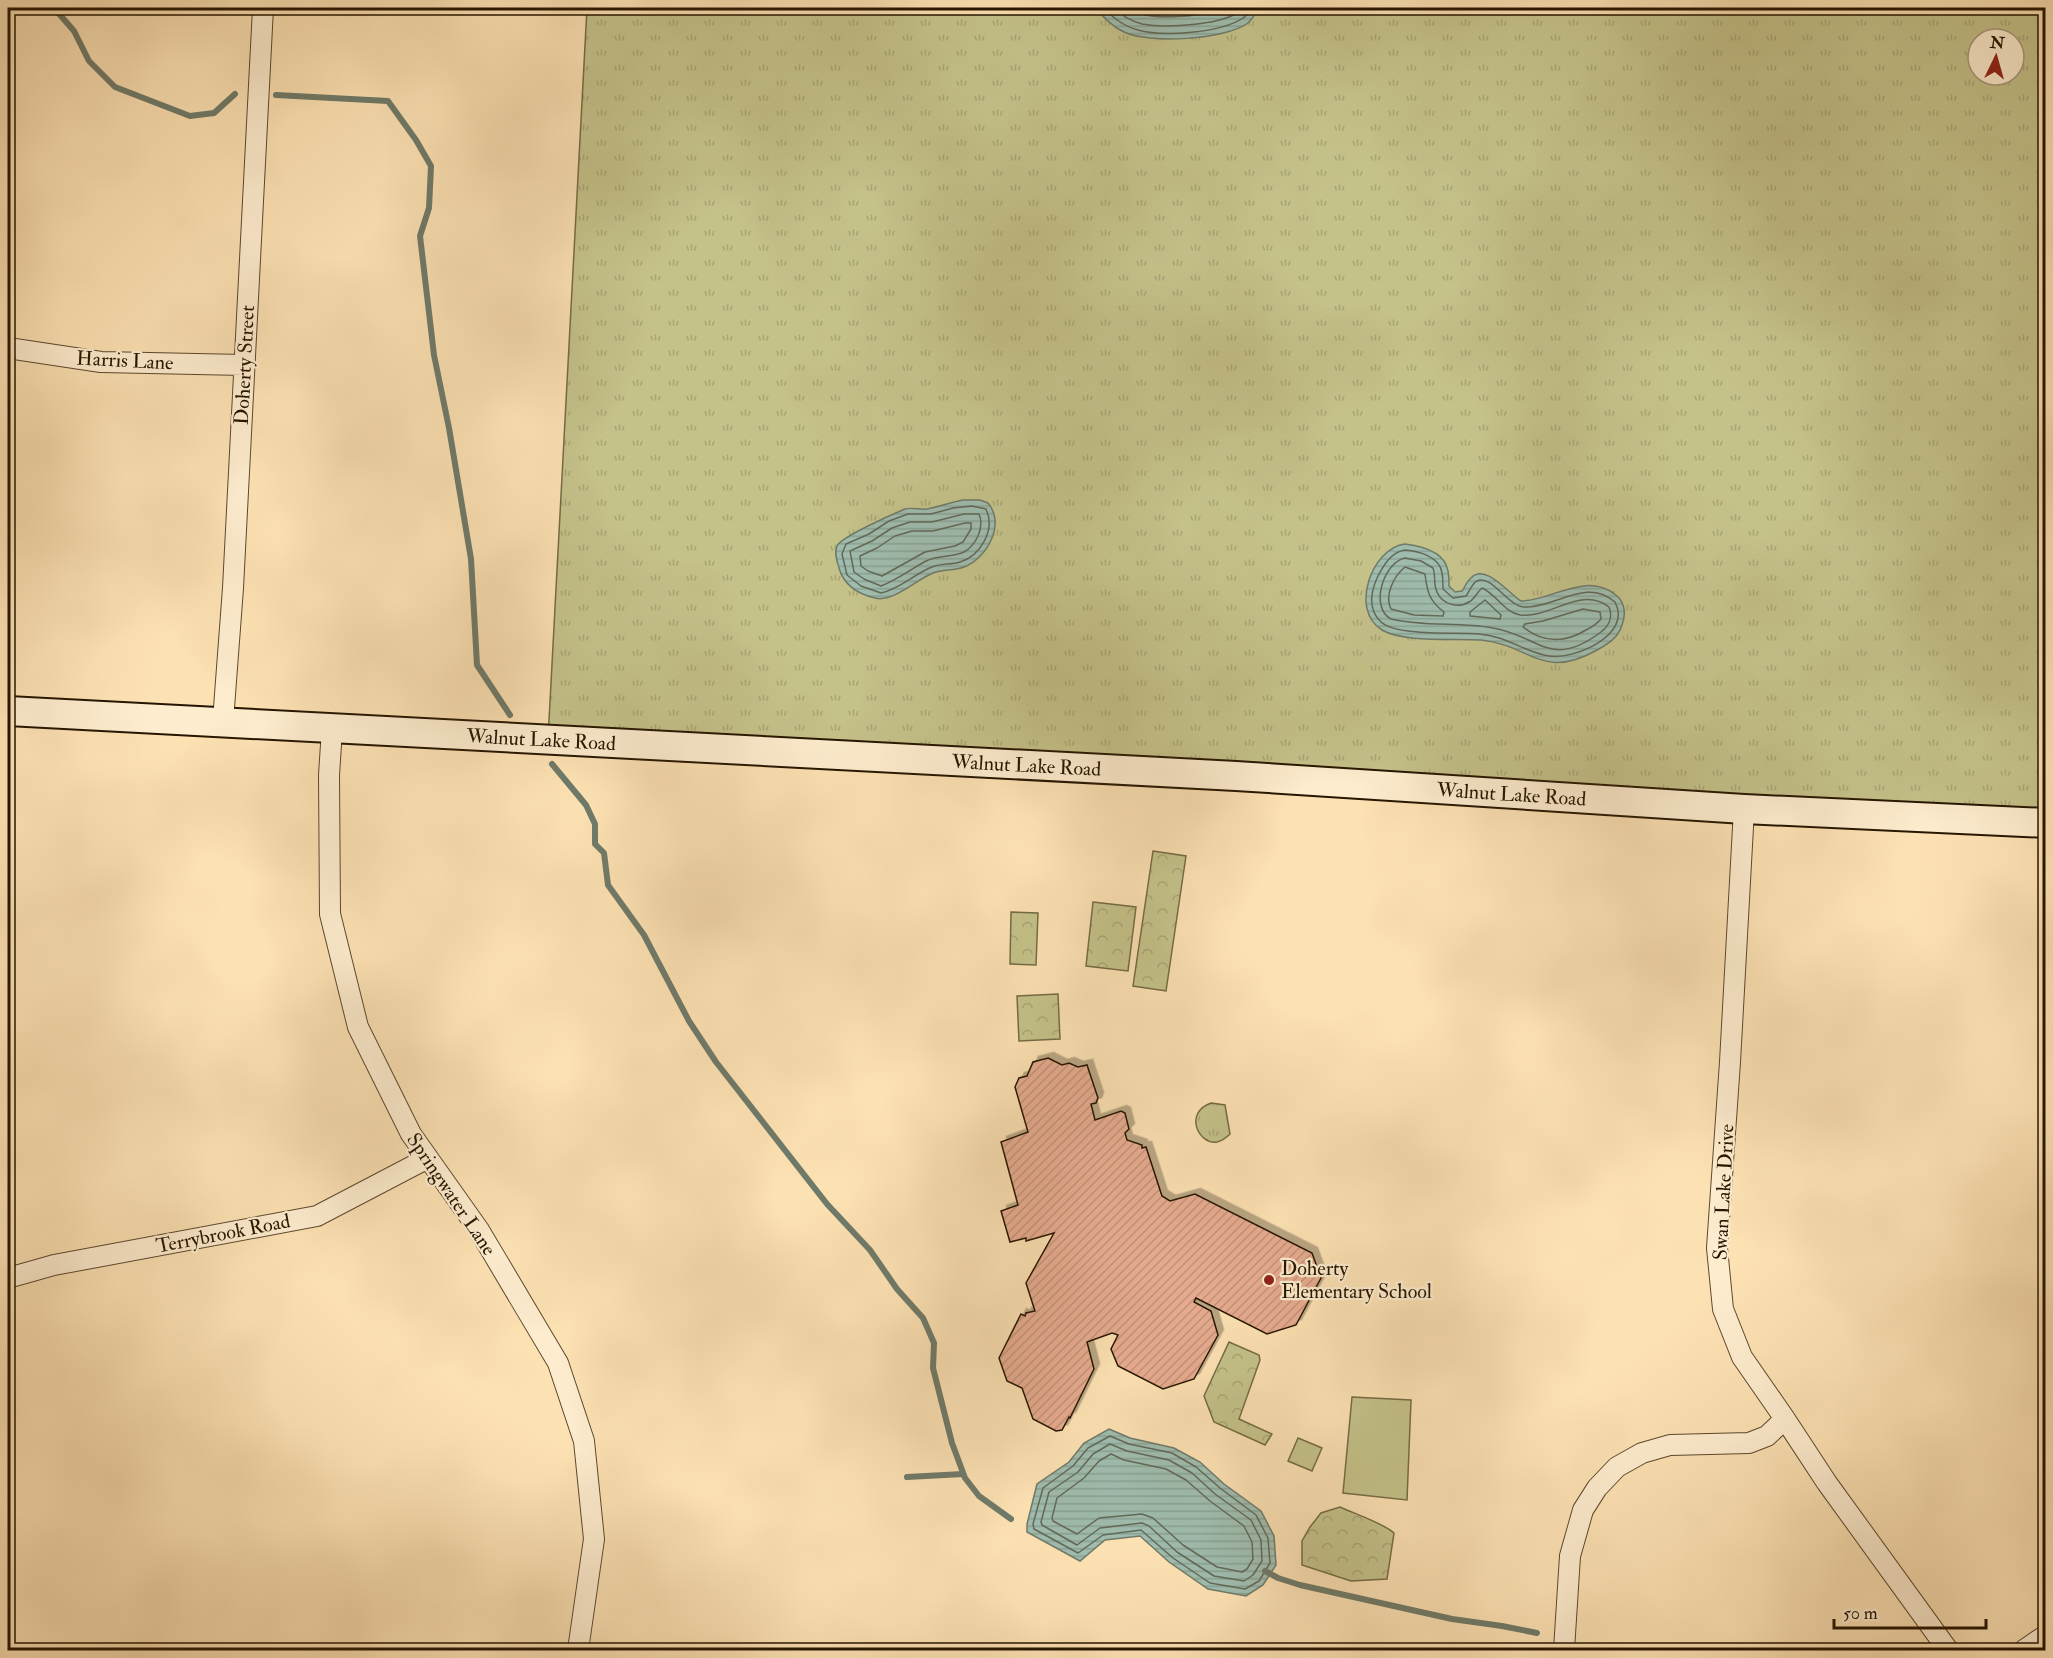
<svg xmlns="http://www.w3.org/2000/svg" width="2053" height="1658" viewBox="0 0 2053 1658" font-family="'IM FELL Double Pica',serif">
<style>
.grass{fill:url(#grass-tufts);stroke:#756b44;stroke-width:1.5;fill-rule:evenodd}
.park{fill:url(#park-crowns);stroke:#756b44;stroke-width:1.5}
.pitch{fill:#c4c189;stroke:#756b44;stroke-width:1.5}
.water{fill:url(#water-rules);stroke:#6f7a69;stroke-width:1.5}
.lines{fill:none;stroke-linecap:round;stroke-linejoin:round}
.shore{stroke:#626958;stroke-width:1.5}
.stream{stroke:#6f7a69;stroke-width:6}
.building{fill:url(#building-hatch);stroke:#261500;stroke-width:1.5;filter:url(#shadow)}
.street-casing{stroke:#5c482d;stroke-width:22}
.secondary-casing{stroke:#261500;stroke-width:32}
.street{stroke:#fdecce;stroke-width:20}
.secondary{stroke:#fdecce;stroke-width:28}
.poi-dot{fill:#8f2418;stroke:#fdecce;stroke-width:2}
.labels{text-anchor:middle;stroke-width:4.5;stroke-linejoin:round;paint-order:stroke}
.street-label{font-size:20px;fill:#261500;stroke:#fdecce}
.poi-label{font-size:20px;fill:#261500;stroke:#fdecce;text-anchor:start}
</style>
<defs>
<pattern id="grass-tufts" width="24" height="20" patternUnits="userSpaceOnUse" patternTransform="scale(1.5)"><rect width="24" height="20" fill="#c4c189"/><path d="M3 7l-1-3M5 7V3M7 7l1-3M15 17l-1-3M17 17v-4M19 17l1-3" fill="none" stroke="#a8a574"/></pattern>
<pattern id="park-crowns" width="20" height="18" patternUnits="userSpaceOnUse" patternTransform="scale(1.5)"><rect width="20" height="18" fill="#c4c189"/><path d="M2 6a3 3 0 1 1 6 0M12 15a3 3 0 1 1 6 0" fill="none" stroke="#a8a574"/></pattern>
<pattern id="water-rules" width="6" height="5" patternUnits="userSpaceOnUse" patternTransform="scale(1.5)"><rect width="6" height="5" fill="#9fbdaf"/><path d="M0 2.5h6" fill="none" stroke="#89a295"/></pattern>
<pattern id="building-hatch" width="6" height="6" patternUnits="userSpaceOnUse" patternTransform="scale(1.5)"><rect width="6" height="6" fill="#e6ab8f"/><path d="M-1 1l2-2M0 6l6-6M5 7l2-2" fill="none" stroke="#c5927a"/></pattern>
<filter id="shadow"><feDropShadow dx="5.5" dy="-5.5" stdDeviation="0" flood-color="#0004"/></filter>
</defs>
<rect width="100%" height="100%" fill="#fce1b3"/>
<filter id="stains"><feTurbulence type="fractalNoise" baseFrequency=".00333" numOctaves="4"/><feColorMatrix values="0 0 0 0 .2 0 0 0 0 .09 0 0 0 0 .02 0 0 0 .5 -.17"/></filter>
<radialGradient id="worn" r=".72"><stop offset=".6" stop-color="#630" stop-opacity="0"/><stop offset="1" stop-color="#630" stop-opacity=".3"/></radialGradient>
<!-- grass -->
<path class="grass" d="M 587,8 L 2045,8 L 2045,819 L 548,739 ZM 1978,39 L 2014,39 L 2014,75 L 1978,75 Z
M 1211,1103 L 1225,1105 L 1230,1134 C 1227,1137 1221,1141 1217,1142 C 1199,1145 1183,1113 1211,1103 Z"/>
<!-- park -->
<path class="park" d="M 1153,851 L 1186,856 L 1166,991 L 1133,986 Z
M 1093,902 L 1136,907 L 1128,971 L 1086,966 Z
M 1011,912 L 1038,913 L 1036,965 L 1010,964 Z
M 1058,994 L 1060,1039 L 1019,1041 L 1017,996 Z
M 1229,1342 L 1259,1355 L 1260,1360 L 1239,1419 L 1272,1434 L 1265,1445 L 1214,1422 L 1204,1396 Z
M 1340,1507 C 1355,1514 1383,1523 1394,1533 L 1387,1579 L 1351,1581 L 1302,1565 L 1302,1541 L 1310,1527 L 1321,1513 Z"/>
<!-- pitch -->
<path class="pitch" d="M 1352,1397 L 1411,1400 L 1407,1500 L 1343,1493 Z
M 1298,1438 L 1322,1448 L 1312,1471 L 1288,1461 Z"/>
<!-- water -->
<path class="water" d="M 1096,8 L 1258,8 C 1256,13 1252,19 1248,23 C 1225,40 1149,44 1124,32 C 1113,27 1103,17 1096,8 Z
M 963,500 L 980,500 L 988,503 C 1006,524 987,558 964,567 C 954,571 943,569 933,573 C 917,579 893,603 875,598 C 858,594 844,586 839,568 C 837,561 834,553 837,546 C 841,537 893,514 905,509 C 911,507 920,510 927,509 C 939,507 951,502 963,500 Z
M 1405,544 C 1421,546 1445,552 1448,571 C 1449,576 1449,582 1449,586 L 1455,592 L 1462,591 C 1465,587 1467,581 1471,578 C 1485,562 1510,595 1521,601 C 1552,601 1587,570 1617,596 C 1625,603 1626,615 1622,625 C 1618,638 1608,644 1597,650 C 1542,681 1531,645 1481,640 C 1454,638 1404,643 1382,630 C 1349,610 1372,548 1405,544 Z
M 1109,1429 L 1130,1438 L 1174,1448 L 1200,1462 L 1224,1484 L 1261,1511 L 1274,1536 L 1276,1565 L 1263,1585 L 1246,1596 L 1208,1589 L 1169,1562 L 1140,1536 L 1105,1540 L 1080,1561 L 1027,1532 L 1027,1524 L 1037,1484 L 1069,1462 L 1084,1443 Z"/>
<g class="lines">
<!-- shore -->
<path class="shore" d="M 1103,8 C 1114,18 1123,26 1138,30 C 1162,37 1221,33 1243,18 C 1247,16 1249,11 1251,8
M 1114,8 C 1121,15 1131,21 1142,24 C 1164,28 1228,26 1243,8
M 1128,8 C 1151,23 1201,16 1226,8
M 972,506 L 986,509 C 996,530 980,556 960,562 C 951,565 941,563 932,567 C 914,574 900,589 881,593 L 861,586 L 847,575 L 842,554 L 846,544 L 869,534 L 889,521 L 908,514 L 931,514 L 953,508 Z
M 964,514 L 979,514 C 982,521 981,529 978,536 C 965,563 947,551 926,561 C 911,569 897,580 881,586 L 864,579 L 854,572 L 850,551 L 872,541 L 892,528 L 910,522 L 932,522 Z
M 965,523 L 971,523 L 971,529 L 963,542 L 955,546 L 925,552 L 882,576 L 868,571 L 861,566 L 860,556 L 877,548 L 895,536 L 912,531 L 933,531 Z
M 1405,550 C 1419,551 1440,557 1442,573 C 1443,578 1443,583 1443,589 L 1453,598 L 1466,596 C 1469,592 1473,582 1477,581 C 1492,574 1508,607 1525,607 C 1556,608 1586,577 1615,602 C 1633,635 1574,660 1549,656 C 1524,652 1507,636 1479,634 C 1457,632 1395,637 1380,621 C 1368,609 1371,592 1377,578 C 1383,566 1391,552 1405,550 Z
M 1405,558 L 1421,561 L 1433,568 C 1436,576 1433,584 1437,592 C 1442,604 1458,609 1469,602 C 1475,599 1477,592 1482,588 C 1496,594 1504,612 1520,615 C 1550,619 1581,585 1609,607 C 1613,617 1609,626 1601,632 C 1550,670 1540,636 1493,628 C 1459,622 1425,627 1391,619 C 1369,607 1384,562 1405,558 Z
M 1405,567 L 1425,574 C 1427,591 1429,601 1444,612 L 1443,616 L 1414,615 L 1391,609 C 1384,595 1394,576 1405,567 Z
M 1485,600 L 1501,615 L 1500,619 L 1470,616 L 1470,612 Z
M 1583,609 L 1600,612 L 1601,619 C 1597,624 1592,627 1586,630 C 1565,643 1543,643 1523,627 L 1525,624 L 1543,621 Z
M 1110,1436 L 1129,1444 L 1172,1453 L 1196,1467 L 1220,1488 L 1256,1515 L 1268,1538 L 1270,1563 L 1259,1581 L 1245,1589 L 1210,1583 L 1173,1558 L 1141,1530 L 1103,1535 L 1078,1553 L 1034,1529 L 1033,1524 L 1043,1488 L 1073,1466 L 1088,1448 Z
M 1110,1444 L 1127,1451 L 1169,1460 L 1192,1473 L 1215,1494 L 1251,1520 L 1261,1540 L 1262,1561 L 1253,1575 L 1244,1581 L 1214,1576 L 1177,1552 L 1149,1526 L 1142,1523 L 1100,1528 L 1077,1545 L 1042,1525 L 1041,1522 L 1049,1492 L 1078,1472 L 1093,1454 Z
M 1111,1454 L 1124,1460 L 1166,1469 L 1186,1480 L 1210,1501 L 1244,1526 L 1252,1542 L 1253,1559 L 1247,1569 L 1242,1572 L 1217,1567 L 1183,1545 L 1153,1518 L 1142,1514 L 1099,1518 L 1077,1534 L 1053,1521 L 1052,1518 L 1057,1498 L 1084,1478 L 1099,1461 Z"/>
<!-- stream -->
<path class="stream" d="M 54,8 L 74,31 L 89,61 L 115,87 L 190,116 L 214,113 L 235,94
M 276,95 L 388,101 L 416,140 L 431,166 L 429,208 L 420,236 L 434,355 L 449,428 L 471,559 L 477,665 L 510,715
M 552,764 L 586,805 L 595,824 L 595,844 L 604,853 L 608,885 L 644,935 L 689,1021 L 716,1062 L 827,1204 L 870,1250 L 897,1289 L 923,1318 L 934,1343 L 933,1368 L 952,1443 L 965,1478 L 979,1496 L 1011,1519
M 907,1477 L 963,1474
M 1265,1571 L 1278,1578 L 1300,1585 L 1452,1619 L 1502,1626 L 1537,1633"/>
</g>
<!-- building -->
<path class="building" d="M 1048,1058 L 1062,1065 L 1069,1063 L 1078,1067 L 1087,1065 L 1098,1098 L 1096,1103 L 1091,1104 L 1095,1120 L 1121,1111 L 1125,1113 L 1129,1129 L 1125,1133 L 1127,1140 L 1142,1145 L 1142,1148 L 1146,1147 L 1162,1196 L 1170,1201 L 1195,1194 L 1312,1253 L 1321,1278 L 1296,1325 L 1267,1334 L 1196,1298 L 1194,1302 L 1211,1311 L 1218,1335 L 1194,1379 L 1163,1389 L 1118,1366 L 1111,1349 L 1118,1335 L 1112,1333 L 1087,1342 L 1094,1369 L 1070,1418 L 1069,1417 L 1062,1430 L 1056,1431 L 1033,1419 L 1022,1388 L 1007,1381 L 999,1358 L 1021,1314 L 1025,1316 L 1026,1313 L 1035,1311 L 1026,1283 L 1054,1233 L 1026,1241 L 1026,1238 L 1010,1242 L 1001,1211 L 1018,1205 L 1001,1142 L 1028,1132 L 1015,1087 L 1019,1078 L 1027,1076 L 1033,1062 Z"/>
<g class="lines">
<!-- street casing -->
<g class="street-casing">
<path id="street" d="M 8,348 L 101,362 L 244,365
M 223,721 L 233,588 L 263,8
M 332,729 L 329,775 L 330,914 L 358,1027 L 411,1134 L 479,1230 L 558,1363 L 584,1441 L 594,1539 L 578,1650
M 1744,809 L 1730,1062 L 1717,1248 L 1723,1309 L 1742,1357 L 1785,1419 L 1827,1483 L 1948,1650
M 8,1278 L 54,1265 L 317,1216 L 428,1158
M 1564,1650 L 1570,1556 L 1583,1510 L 1597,1488 L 1617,1467 L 1642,1453 L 1670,1445 L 1749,1443 L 1767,1436 L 1785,1419
M 2024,1650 L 2046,1635"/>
</g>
<!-- secondary casing -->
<g class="secondary-casing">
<g id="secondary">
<path id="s1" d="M 8,711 L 1236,776 L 1744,809 L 2046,823"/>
</g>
</g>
<!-- street -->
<use href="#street" class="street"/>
<!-- secondary -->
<use href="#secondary" class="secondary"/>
</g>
<!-- markers -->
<circle class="poi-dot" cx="1269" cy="1280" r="6"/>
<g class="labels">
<!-- street labels -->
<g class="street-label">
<text transform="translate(125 360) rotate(3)" y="7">Harris Lane</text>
<text transform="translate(244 365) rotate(-87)" y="7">Doherty Street</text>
<text dy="7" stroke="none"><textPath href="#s1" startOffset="534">Walnut Lake Road</textPath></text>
<text dy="7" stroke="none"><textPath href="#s1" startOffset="1020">Walnut Lake Road</textPath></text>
<text dy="7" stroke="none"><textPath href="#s1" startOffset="1506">Walnut Lake Road</textPath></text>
<text transform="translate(1723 1192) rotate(-87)" y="7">Swan Lake Drive</text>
<text transform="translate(452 1194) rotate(56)" y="7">Springwater Lane</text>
<text transform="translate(223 1233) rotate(-11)" y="7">Terrybrook Road</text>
</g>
<!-- poi labels -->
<g class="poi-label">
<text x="1281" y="1275">Doherty<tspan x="1281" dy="23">Elementary School</tspan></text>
</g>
</g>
<!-- margin -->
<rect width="2053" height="1658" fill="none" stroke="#fce1b3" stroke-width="30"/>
<rect x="9" y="9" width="2035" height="1640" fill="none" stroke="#261500" stroke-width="3"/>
<rect x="15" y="15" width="2023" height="1628" fill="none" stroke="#261500" stroke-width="1.5"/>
<!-- north arrow -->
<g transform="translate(1996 57) rotate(5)"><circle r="28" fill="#fdecce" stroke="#a7967c" stroke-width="1.5"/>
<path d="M0-4.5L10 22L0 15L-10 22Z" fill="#8f2418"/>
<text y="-9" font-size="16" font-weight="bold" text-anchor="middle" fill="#261500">N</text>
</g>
<!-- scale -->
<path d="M1834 1619v9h152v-9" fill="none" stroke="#261500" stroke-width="3"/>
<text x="1843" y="1619" font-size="18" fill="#261500" stroke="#fdecce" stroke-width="4.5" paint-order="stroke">50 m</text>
<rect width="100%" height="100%" filter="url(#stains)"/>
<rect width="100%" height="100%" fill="url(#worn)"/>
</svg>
